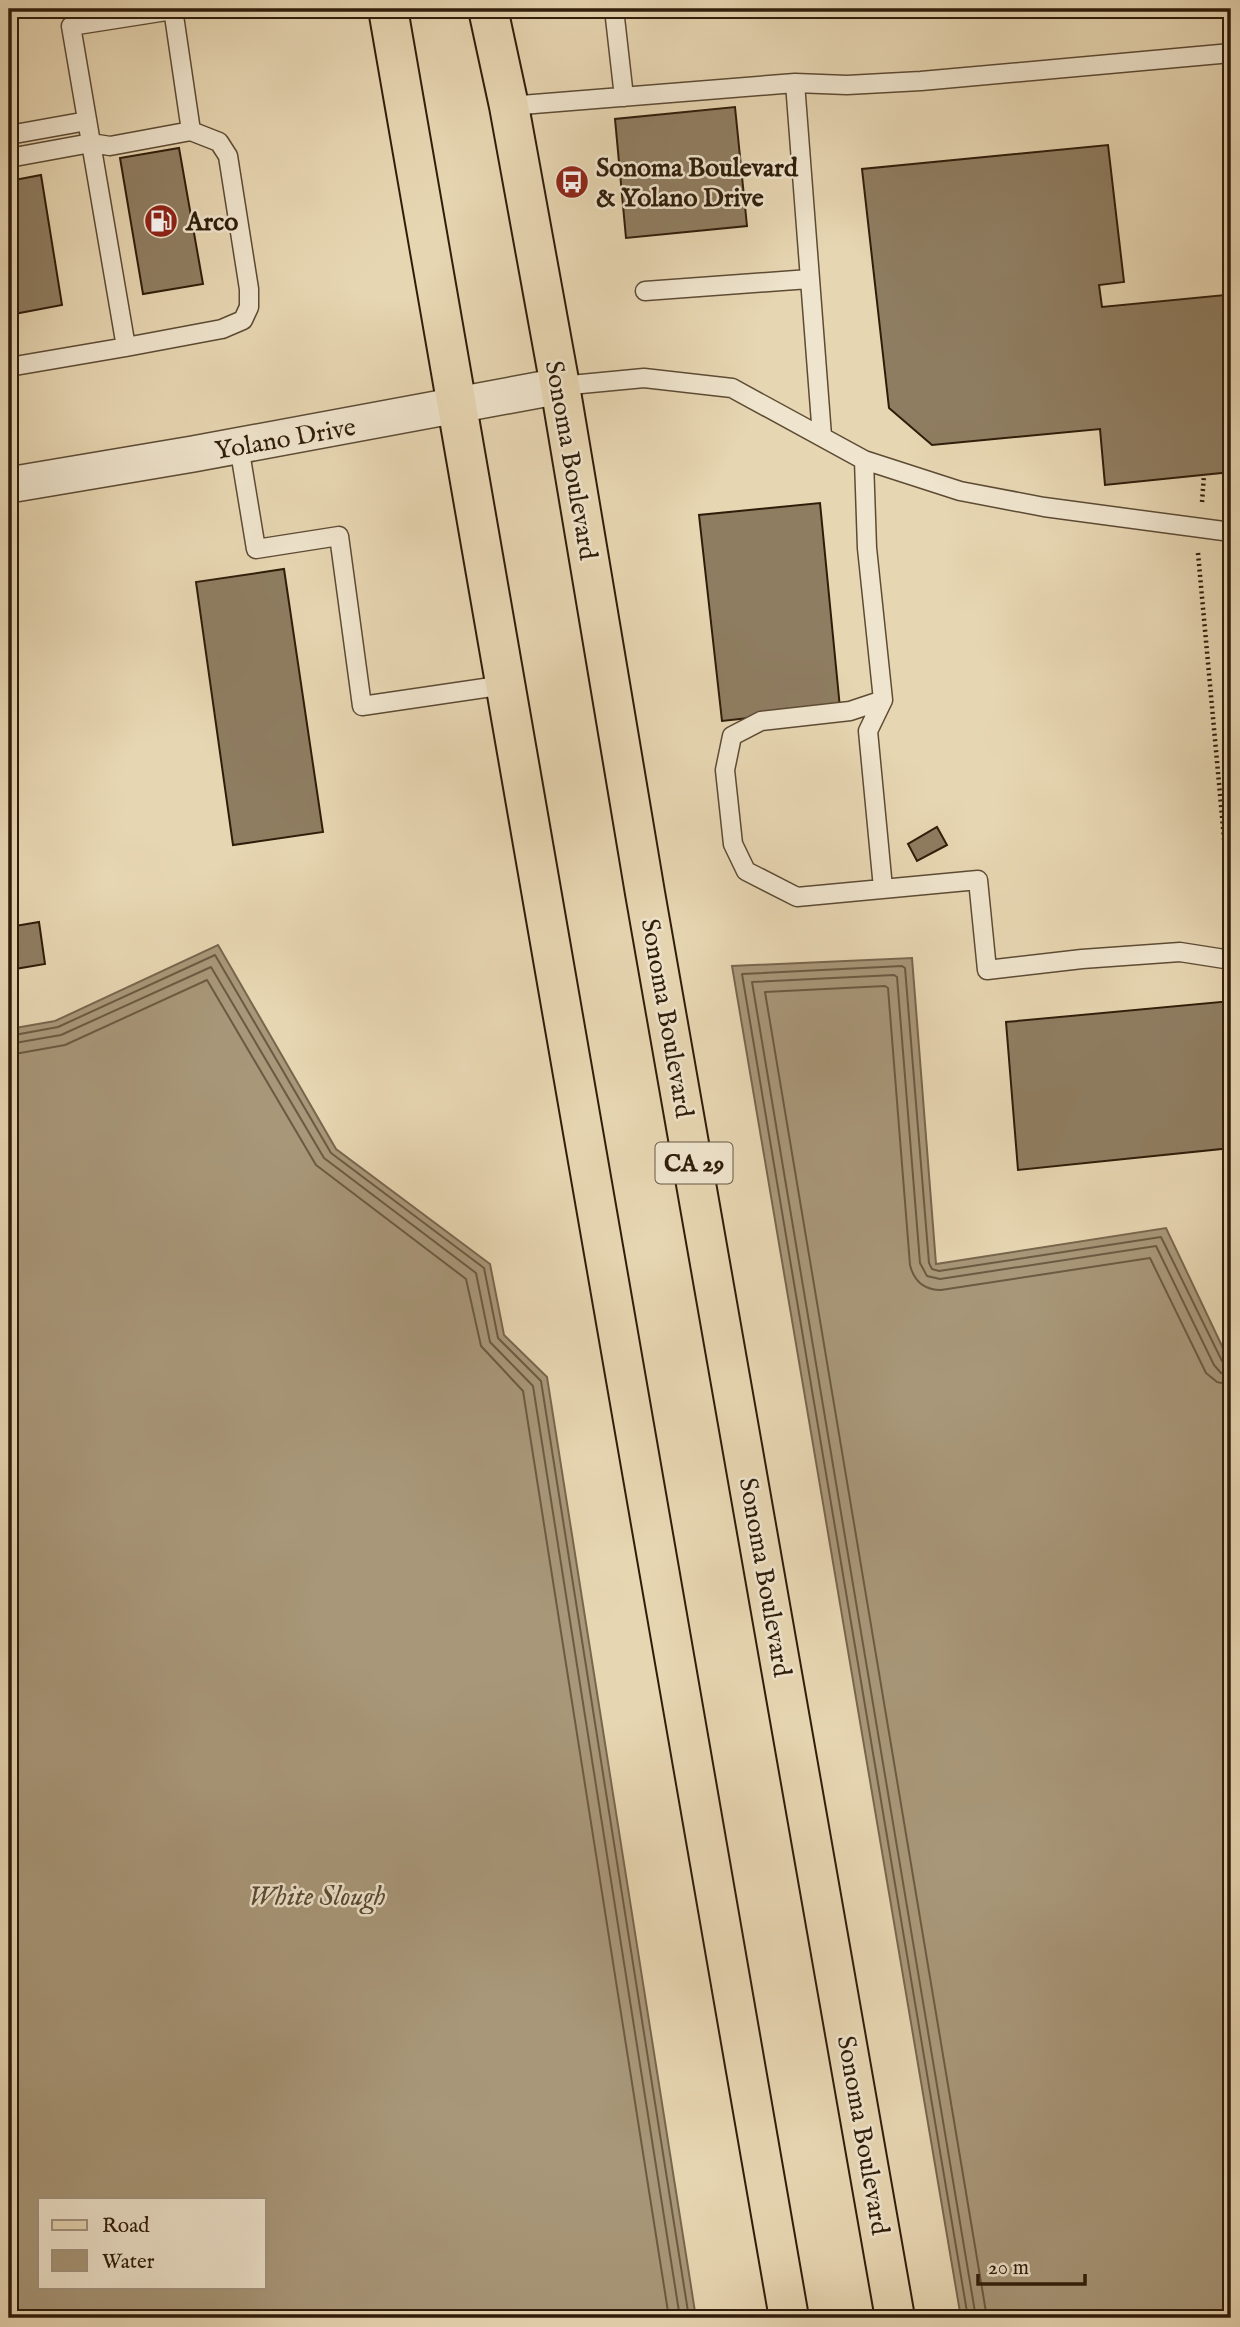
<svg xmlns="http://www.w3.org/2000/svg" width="1240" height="2327" viewBox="0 0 1240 2327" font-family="'IM FELL English',serif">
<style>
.water{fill:#a89779;stroke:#78664d;stroke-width:2;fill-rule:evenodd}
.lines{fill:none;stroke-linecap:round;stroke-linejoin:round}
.shore{stroke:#6c5a42;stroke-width:2}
.building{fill:#8f7d61;stroke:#2f1d0a;stroke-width:2}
.lane-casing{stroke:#5d4b34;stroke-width:21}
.street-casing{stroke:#5d4b34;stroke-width:38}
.primary-casing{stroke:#2f1d0a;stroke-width:42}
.path{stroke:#2f1d0a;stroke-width:4.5;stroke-dasharray:2 3.5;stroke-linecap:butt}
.lane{stroke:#efe4cd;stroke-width:18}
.street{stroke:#efe4cd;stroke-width:35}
.primary{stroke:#e7d6b2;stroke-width:38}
.labels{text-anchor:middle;stroke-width:5;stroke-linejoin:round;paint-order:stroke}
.shield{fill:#efe4cd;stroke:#695944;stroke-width:2}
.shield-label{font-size:24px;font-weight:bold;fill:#2f1d0a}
.poi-label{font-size:26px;font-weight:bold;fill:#2f1d0a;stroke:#efe4cd;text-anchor:start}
.street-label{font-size:26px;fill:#2f1d0a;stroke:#efe4cd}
.water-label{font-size:28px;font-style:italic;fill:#594831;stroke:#efe4cd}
</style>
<rect width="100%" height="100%" fill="#e7d6b2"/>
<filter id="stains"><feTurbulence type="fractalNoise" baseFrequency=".00286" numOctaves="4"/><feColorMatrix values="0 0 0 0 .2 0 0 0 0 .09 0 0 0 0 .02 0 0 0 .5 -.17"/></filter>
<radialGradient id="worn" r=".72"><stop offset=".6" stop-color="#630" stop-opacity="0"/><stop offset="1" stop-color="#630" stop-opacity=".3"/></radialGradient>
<!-- water -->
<path class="water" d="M 218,945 L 336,1149 L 490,1264 L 504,1335 L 547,1377 L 696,2318 L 9,2318 L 9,1029 L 55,1021 ZM 40,2199 L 264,2199 L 264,2287 L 40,2287 Z
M 912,958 L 936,1264 L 1166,1228 L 1231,1365 L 1231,2318 L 961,2318 L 732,966 Z"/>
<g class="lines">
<!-- shore -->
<path class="shore" d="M 9,1036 L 58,1027 L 215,955 L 331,1153 L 484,1268 L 498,1338 L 541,1381 L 689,2318
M 9,1044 L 61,1035 L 211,967 L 324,1158 L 476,1273 L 490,1342 L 533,1386 L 680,2318
M 9,1055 L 65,1045 L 207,980 L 316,1165 L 466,1279 L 481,1346 L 523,1391 L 669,2318
M 968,2318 L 742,974 L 902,966 L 905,968 L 929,1263 L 932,1269 L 939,1271 L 1161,1237 L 1222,1361 L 1231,1366
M 976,2318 L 752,982 L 894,975 L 897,977 L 920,1263 L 927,1276 L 940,1279 L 1156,1246 L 1214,1365 L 1221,1373 L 1231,1375
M 987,2318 L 765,992 L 885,986 L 888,988 L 910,1265 C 914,1281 924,1290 941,1290 L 1150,1258 L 1206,1373 L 1217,1382 L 1231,1385"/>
</g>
<!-- building -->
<path class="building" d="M 735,107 L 747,226 L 626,238 L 615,119 Z
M 1108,145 L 1124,282 L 1099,285 L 1102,307 L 1225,295 L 1227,312 L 1231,312 L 1231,472 L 1105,485 L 1100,429 L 932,445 L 889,408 L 862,169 Z
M 179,148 L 203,284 L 143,294 L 120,158 Z
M 41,175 L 62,305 L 9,315 L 9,181 Z
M 820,503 L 840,708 L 722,721 L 699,515 Z
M 284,569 L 323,832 L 233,845 L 196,582 Z
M 937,827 L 947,845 L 917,861 L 908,844 Z
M 39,922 L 45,964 L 9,970 L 9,927 Z
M 1231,1001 L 1231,1148 L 1018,1170 L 1006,1022 Z"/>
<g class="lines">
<!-- lane casing -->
<g class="lane-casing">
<path id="lane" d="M 614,9 L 624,97
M 795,83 L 822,436
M 509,106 L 795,83 L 847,85 L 921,81 L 1231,53
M 9,135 L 87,121
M 9,158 L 91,143 L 71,26 L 173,10
M 645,291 L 809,279
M 126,347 L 222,329 L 243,320 L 249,307 L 249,289 L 228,156 L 219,142 L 191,131
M 9,367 L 126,347 L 91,143 L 110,146 L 191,131 L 173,9
M 560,386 L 644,378 L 732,388 L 864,460 L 960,491 L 1044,507 L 1231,532
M 239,446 L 256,549 L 339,536 L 362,706 L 505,685
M 864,460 L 867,548 L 883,700 L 868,731 L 883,888
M 883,700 L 850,711 L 761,721 L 732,736 L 725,770 L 733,844 L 746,871 L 797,897 L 978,880 L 987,970 L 1082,959 L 1180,952 L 1231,960"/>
</g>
<!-- street casing -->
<g class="street-casing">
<path id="street" d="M 9,485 L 193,454 L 560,386"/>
</g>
<!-- primary casing -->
<g class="primary-casing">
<path id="primary" d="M 388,9 L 789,2318
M 488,9 L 509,106 L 560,386 L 645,893 L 895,2318"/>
</g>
<!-- path -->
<path class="path" d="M 1202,502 L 1204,475
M 1198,553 L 1231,915"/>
<!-- lane -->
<use href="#lane" class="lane"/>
<!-- street -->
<use href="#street" class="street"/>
<!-- primary -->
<use href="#primary" class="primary"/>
</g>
<!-- icons -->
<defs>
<g id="bus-disc" transform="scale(1.75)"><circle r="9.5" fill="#8f2418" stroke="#efe4cd"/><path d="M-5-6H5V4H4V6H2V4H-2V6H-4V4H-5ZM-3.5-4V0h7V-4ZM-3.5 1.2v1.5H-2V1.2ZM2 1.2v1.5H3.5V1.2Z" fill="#fff"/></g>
<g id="fuel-disc" transform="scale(1.75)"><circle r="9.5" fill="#8f2418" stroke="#efe4cd"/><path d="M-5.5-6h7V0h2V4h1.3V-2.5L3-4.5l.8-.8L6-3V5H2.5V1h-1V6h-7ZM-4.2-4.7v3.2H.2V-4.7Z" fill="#fff"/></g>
</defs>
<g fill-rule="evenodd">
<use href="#bus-disc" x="572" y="182"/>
<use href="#fuel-disc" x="161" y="221"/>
</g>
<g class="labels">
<!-- shield labels -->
<rect class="shield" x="655.5" y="1142.5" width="77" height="41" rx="5"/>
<g class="shield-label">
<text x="694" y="1171">CA 29</text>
</g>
<!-- poi labels -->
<g class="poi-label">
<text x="596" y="176">Sonoma Boulevard<tspan x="596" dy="30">&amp; Yolano Drive</tspan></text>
<text x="186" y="230">Arco</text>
</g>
<!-- street labels -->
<g class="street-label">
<text transform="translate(285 438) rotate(-10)" y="9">Yolano Drive</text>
<text transform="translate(572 460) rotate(80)" y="9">Sonoma Boulevard</text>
<text transform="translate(668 1018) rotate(80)" y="9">Sonoma Boulevard</text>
<text transform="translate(766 1577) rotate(80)" y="9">Sonoma Boulevard</text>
<text transform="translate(864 2135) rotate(80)" y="9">Sonoma Boulevard</text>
</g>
<!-- water labels -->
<g class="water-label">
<text x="317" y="1905">White Slough</text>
</g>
</g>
<!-- margin -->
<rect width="1240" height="2327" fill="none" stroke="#e7d6b2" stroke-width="35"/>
<rect x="10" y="10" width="1219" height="2306" fill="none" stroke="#2f1d0a" stroke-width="3.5"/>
<rect x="18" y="18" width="1205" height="2292" fill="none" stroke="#2f1d0a" stroke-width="2"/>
<!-- legend -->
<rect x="38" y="2198" width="228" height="91" fill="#efe4cd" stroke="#a2947f" stroke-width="2"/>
<rect x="52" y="2220" width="35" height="10" fill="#e7d6b2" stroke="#a2947f" stroke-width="2"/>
<text x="102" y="2232" font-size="21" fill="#2f1d0a">Road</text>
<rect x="52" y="2250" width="35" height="21" fill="#a89779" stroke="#a2947f" stroke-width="2"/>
<text x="102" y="2268" font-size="21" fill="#2f1d0a">Water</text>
<!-- scale -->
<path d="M978 2274v10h107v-10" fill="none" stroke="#2f1d0a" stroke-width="3.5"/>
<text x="988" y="2274" font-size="21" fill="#2f1d0a" stroke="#efe4cd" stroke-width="5" paint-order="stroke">20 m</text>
<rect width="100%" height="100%" filter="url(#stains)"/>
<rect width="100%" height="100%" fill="url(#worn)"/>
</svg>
